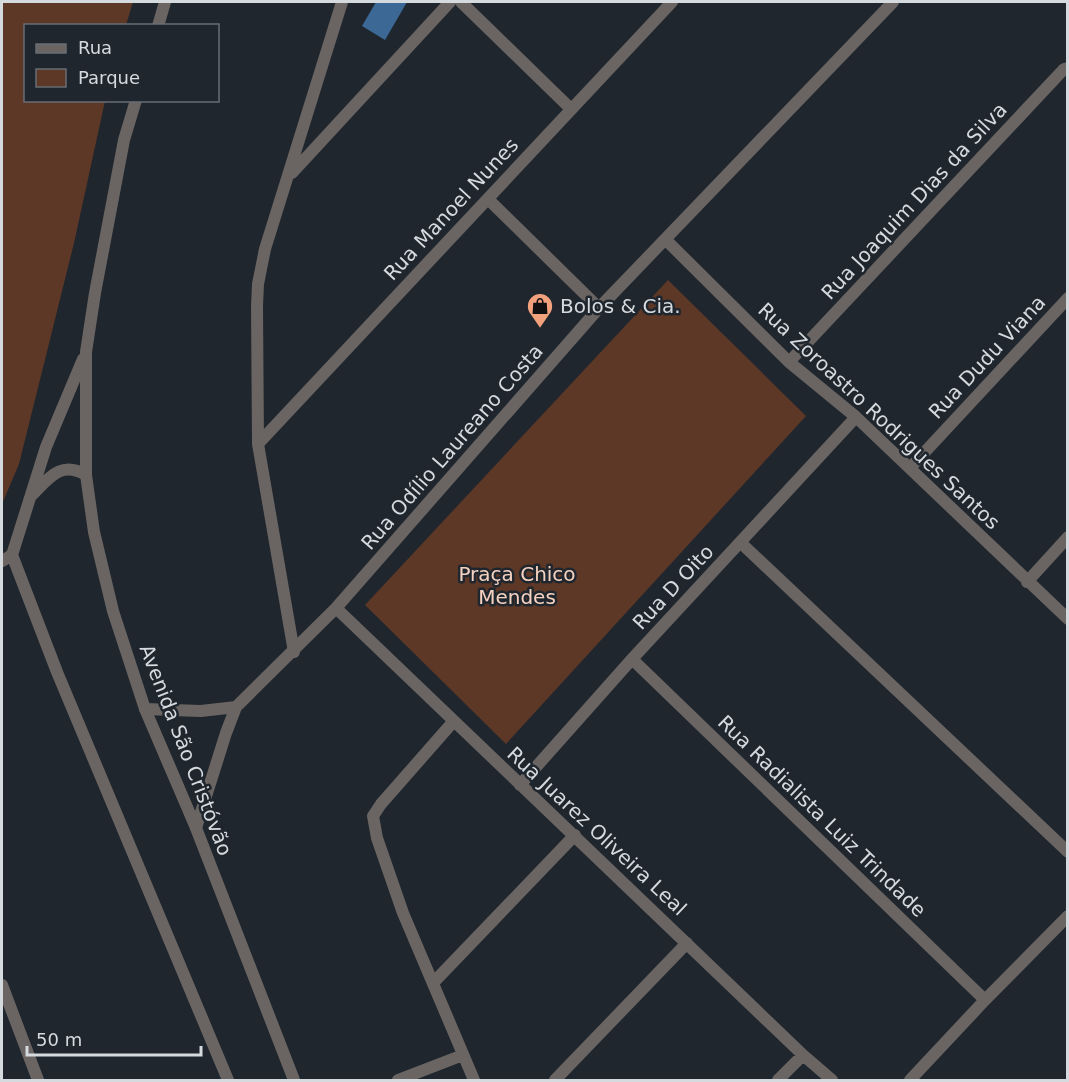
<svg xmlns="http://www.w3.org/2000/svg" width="1069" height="1082" viewBox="0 0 1069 1082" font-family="'DejaVu Sans',sans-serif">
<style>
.green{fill:#5e3826}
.water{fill:#3c6896}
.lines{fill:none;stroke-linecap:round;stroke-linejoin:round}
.minor{stroke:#6a6562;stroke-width:12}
.tertiary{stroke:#6a6562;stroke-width:12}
.labels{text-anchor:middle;stroke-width:5;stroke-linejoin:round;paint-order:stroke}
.street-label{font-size:20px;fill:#d5dadf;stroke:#1f262e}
.poi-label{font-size:20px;fill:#d5dadf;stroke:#1f262e;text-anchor:start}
.park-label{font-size:20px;fill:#f5d1c0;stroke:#1f262e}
</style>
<rect width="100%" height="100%" fill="#1f262e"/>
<!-- green -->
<path class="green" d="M 2,2 L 133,2 L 126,25 L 26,26 L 26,100 L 105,101 L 74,243 L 19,464 L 2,504 Z
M 668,280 L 806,416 L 506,744 L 365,605 Z"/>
<!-- water -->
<path class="water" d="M 376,2 L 407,2 L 385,40 L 362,26 Z"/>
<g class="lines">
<!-- minor -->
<path class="minor" d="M 461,2 L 571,109
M 292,173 L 450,2
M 488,199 L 599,308
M 666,240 L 789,362 L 856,417 L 1068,619
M 789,362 L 1064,69 L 1068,68
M 258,444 L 672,2
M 910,468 L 1068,298
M 741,543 L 1068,852
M 2,561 L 12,555
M 1027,582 L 1068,537
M 336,608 L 803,1055 L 832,1080
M 294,652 L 258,444 L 257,306 L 258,284 L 265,249 L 342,2
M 632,659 L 985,1000
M 145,709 L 201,711 L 236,707
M 453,722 L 381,804 L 373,816 L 377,838 L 403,913 L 474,1080
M 520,785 L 632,659 L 856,417
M 196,828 L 226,733 L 236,707 L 336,608 L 599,308 L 893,2
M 433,983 L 575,835
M 2,985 L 38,1080
M 398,1080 L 463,1055
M 555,1080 L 687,943
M 778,1080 L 803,1055
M 910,1080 L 985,1000 L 1068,916"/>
<!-- tertiary -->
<path class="tertiary" d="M 158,26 L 165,2
M 136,100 L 124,140 L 95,293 L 86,352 L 86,475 L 94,532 L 113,611 L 145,709 L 196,828 L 294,1080
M 83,359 L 46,447 L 12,555 L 57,672 L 228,1080
M 32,495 C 49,478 61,460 86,475"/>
</g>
<!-- icons -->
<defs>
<g id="shop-pin" transform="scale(1.35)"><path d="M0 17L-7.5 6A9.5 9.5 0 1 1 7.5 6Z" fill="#f1a17c" stroke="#1f262e"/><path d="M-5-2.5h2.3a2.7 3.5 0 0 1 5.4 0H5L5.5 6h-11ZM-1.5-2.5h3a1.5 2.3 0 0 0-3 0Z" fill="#111"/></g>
</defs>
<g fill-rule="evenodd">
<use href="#shop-pin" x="540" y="306"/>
</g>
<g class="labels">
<!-- street labels -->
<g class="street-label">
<text transform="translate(914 201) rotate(-47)" y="7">Rua Joaquim Dias da Silva</text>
<text transform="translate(451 209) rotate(-47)" y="7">Rua Manoel Nunes</text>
<text transform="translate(987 357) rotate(-47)" y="7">Rua Dudu Viana</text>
<text transform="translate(879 416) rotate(43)" y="7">Rua Zoroastro Rodrigues Santos</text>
<text transform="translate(452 447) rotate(-49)" y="7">Rua Odílio Laureano Costa</text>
<text transform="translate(673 587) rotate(-47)" y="7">Rua D Oito</text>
<text transform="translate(186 750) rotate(69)" y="7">Avenida São Cristóvão</text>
<text transform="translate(822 816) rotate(44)" y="7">Rua Radialista Luiz Trindade</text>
<text transform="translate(597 831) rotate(43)" y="7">Rua Juarez Oliveira Leal</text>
</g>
<!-- poi labels -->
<g class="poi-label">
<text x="560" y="313">Bolos &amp; Cia.</text>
</g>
<!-- park labels -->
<g class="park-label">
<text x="517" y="581">Praça Chico<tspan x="517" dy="23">Mendes</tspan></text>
</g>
</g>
<!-- border -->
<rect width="1069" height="1082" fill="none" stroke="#d5dadf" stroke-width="6"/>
<!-- legend -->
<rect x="24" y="24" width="195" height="78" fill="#1f262e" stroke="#686e75" stroke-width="1.5"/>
<rect x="36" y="44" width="30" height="9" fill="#6a6562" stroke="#686e75" stroke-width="1.5"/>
<text x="78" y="54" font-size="18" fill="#d5dadf">Rua</text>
<rect x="36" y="69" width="30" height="18" fill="#5e3826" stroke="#686e75" stroke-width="1.5"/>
<text x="78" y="84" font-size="18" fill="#d5dadf">Parque</text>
<!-- scale -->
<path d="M27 1046v9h174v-9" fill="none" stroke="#d5dadf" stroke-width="3"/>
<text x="36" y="1046" font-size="18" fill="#d5dadf" stroke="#1f262e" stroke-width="4.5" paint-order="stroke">50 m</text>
</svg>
